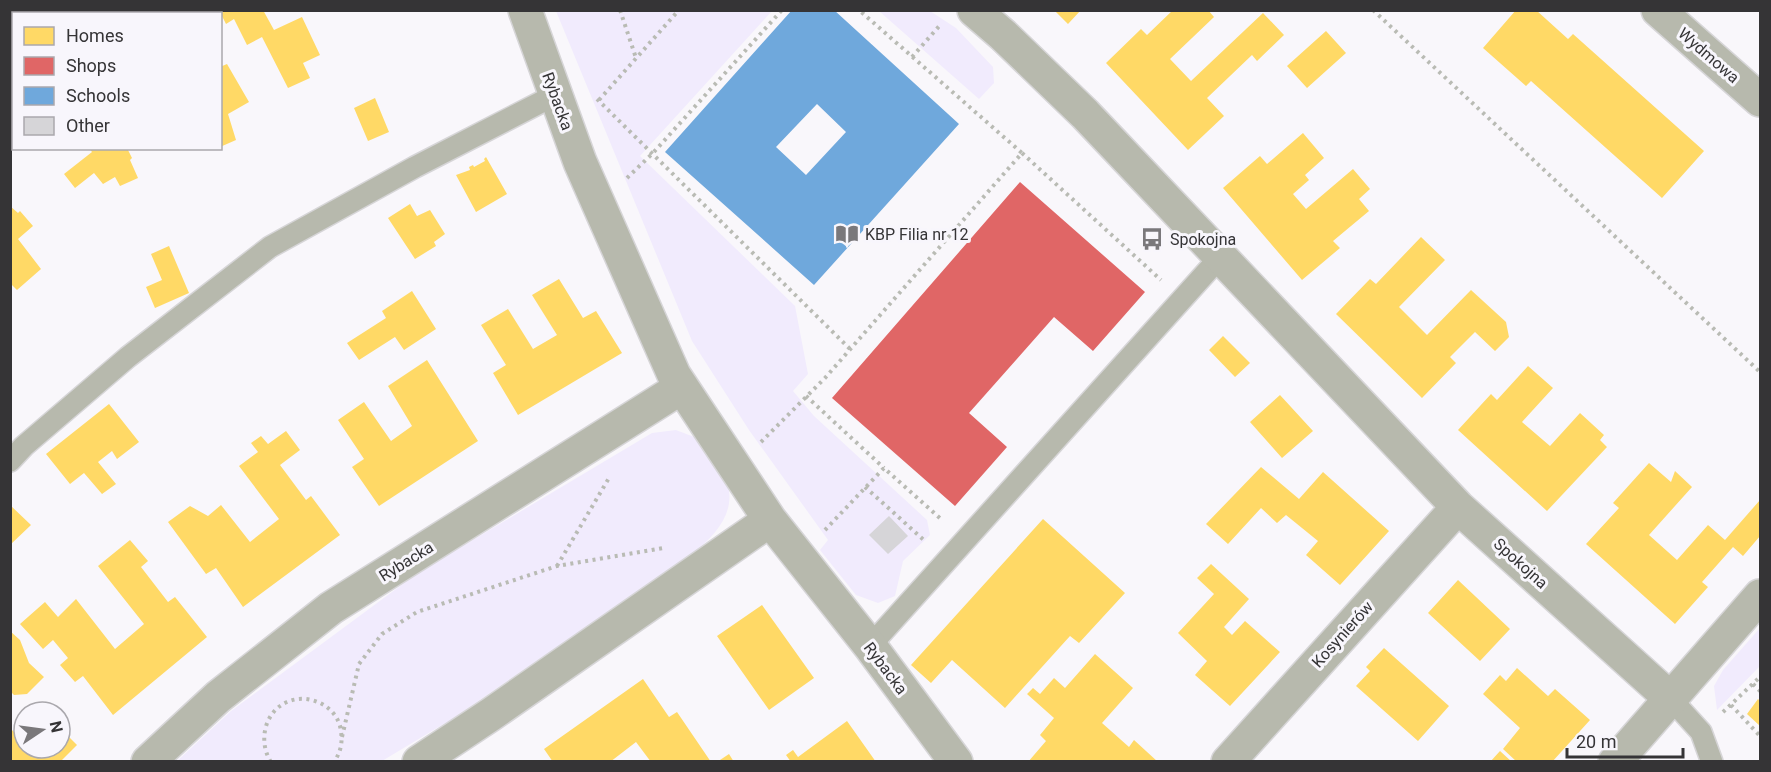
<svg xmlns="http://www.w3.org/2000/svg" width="1771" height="772" viewBox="0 0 1771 772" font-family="Roboto,sans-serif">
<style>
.green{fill:#f1ebfd}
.homes{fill:#ffd966}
.shops{fill:#e06666}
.schools{fill:#6fa8dc;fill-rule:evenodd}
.building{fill:#d6d5d8}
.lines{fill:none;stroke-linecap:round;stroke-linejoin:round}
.lane-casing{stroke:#d6d5d7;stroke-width:24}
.street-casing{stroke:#d6d5d7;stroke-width:36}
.path{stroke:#b9bbb4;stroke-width:4;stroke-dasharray:3 4.5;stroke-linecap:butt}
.lane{stroke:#b7b9ad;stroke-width:21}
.street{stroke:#b7b9ad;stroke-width:33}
.labels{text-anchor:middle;stroke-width:6;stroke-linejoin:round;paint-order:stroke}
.street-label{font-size:16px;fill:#353436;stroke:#f8f6fc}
.poi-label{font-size:16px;fill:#353436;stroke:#f8f6fc;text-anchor:start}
</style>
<rect width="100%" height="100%" fill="#f9f7fb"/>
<!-- green -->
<path class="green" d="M 556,11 L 772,11 L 640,156 L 795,306 L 808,374 L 793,391 L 814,416 L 927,520 L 930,535 L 903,561 L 895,596 L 878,603 L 856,595 L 820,550 L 828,540 L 749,430 L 692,341 Z
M 879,11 L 930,11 L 956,28 L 993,67 L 994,83 L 979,99 Z
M 676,430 C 682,433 692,435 697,439 C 704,444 710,454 715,461 C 745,499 724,529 691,555 L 452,719 L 382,761 L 176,762 L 231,711 L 419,572 L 652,433 Z
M 1760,628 L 1760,666 L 1717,710 L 1714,686 L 1723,670 Z"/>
<!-- homes -->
<path class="homes" d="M 192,10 L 214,10 L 208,14 L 194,14 Z
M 219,10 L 263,10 L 274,30 L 302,17 L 320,55 L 303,63 L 310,78 L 288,88 L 262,37 L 247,45 L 234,19 L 226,24 Z
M 1054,10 L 1081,10 L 1068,24 Z
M 1173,10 L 1208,10 L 1214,17 L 1170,59 L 1191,81 L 1263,13 L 1284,35 L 1257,61 L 1252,55 L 1207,98 L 1224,116 L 1188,150 L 1106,63 L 1141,29 L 1147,35 Z
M 1516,10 L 1536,10 L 1568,39 L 1573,34 L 1704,151 L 1662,198 L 1531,81 L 1526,86 L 1483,48 Z
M 1326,31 L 1346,53 L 1307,88 L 1287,66 Z
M 227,64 L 249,102 L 228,114 L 236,140 L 220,147 L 220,67 Z
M 375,98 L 389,132 L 368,141 L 354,108 Z
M 1303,133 L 1324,158 L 1305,175 L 1309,180 L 1293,194 L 1306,209 L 1353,169 L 1370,189 L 1359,199 L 1369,211 L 1333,241 L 1340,248 L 1302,280 L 1223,188 L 1260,156 L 1267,164 Z
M 89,148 L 127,148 L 132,158 L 130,160 L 138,178 L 120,186 L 115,177 L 103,184 L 94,173 L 75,188 L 64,174 L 92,152 Z
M 486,157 L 507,194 L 476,212 L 456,175 L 470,170 L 469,167 L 473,165 L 474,167 L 485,161 L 484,159 Z
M 410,204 L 417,216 L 430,210 L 445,234 L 434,242 L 436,246 L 415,259 L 388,218 Z
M 10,206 L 18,213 L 20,211 L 33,226 L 18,239 L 41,269 L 17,290 L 10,283 Z
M 1421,237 L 1445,260 L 1399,307 L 1427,335 L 1471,290 L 1506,322 L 1509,337 L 1495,351 L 1475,332 L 1450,357 L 1456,363 L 1422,398 L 1336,314 L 1370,279 L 1376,284 Z
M 169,246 L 189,293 L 155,308 L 146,287 L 162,280 L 151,254 Z
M 559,279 L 583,318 L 596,311 L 622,353 L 518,415 L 493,373 L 506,365 L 481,325 L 508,309 L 533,349 L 557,335 L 532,295 Z
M 412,291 L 436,329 L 404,350 L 395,337 L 359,360 L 347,343 L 386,318 L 382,311 Z
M 1223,336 L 1250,363 L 1235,377 L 1209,350 Z
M 427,360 L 478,441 L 379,506 L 352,467 L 364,459 L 338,420 L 364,402 L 391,441 L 412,426 L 388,386 Z
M 1528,366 L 1553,388 L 1522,422 L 1550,446 L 1580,413 L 1604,435 L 1600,440 L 1607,447 L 1547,511 L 1458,430 L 1491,394 L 1497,400 Z
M 1280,395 L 1313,431 L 1282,458 L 1250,422 Z
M 109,404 L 139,442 L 117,459 L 112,451 L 98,462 L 116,484 L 102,494 L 84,473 L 70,484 L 46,454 Z
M 286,431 L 300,450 L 280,465 L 306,500 L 311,496 L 340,535 L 243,607 L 216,568 L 206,574 L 168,522 L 190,506 L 208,516 L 221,505 L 250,542 L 279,519 L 239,466 L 258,452 L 251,443 L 261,436 L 268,444 Z
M 1649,463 L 1671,482 L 1675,471 L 1692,487 L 1649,535 L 1677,560 L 1708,525 L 1725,540 L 1760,500 L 1760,536 L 1743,556 L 1733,547 L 1702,582 L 1708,587 L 1675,624 L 1586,544 L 1619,508 L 1613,503 Z
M 1261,467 L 1299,499 L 1323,472 L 1389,531 L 1340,585 L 1306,555 L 1318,541 L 1286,515 L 1277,523 L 1261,508 L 1228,544 L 1206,524 Z
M 10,505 L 31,525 L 10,545 Z
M 1043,519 L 1125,593 L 1079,643 L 1070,636 L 1005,708 L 952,660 L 931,683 L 911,665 Z
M 130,540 L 148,561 L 141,567 L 168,602 L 175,597 L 207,637 L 113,715 L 83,676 L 75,682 L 60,665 L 68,658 L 53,640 L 43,649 L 20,624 L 45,602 L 58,617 L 76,599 L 115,649 L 144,624 L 98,566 Z
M 1211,564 L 1249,599 L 1224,627 L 1232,635 L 1245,621 L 1280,652 L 1230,706 L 1195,675 L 1207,661 L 1178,633 L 1214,594 L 1197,578 Z
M 1458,580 L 1510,629 L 1480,661 L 1428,613 Z
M 762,605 L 814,678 L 769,710 L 717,636 Z
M 10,631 L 20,640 L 29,663 L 44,677 L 27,694 L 14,695 L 10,691 Z
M 1384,648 L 1449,706 L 1418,741 L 1356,686 L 1370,671 L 1366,667 Z
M 1095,654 L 1133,688 L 1102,723 L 1129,747 L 1134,740 L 1158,762 L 1028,762 L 1046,741 L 1040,735 L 1054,718 L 1027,694 L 1033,688 L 1040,694 L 1054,678 L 1065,688 Z
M 1517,668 L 1548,696 L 1555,689 L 1590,720 L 1552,762 L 1517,762 L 1503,749 L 1520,728 L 1483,694 L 1500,675 L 1506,681 Z
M 643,679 L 669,717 L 677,712 L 711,762 L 651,762 L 636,742 L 610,762 L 553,762 L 544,749 Z
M 1758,699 L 1760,701 L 1760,726 L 1747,714 Z
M 847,721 L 876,762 L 791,762 L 786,755 L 793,750 L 798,757 Z
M 10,728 L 20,738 L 24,734 L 24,748 L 60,748 L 60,728 L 77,745 L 60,762 L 10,762 Z
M 1500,751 L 1512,762 L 1490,762 Z
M 729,754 L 734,762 L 717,762 Z"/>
<!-- shops -->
<path class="shops" d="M 1020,182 L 1145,292 L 1093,351 L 1054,317 L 969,413 L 1007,447 L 955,506 L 832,398 Z"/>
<!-- schools -->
<path class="schools" d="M 792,10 L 834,10 L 959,124 L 814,285 L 665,152 ZM 817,104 L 846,132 L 806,175 L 776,147 Z"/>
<!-- building -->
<path class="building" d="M 889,516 L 908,536 L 888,554 L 869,535 Z"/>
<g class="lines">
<!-- lane casing -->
<g class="lane-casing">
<path id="lane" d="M 10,461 L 24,446 L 128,357 L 270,247 L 415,167 L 555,95
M 870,646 L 1221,256
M 1671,699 L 1701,732 L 1712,762"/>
</g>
<!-- street casing -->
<g class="street-casing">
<path id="street" d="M 525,10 L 580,162 L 674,375 L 770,520 L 870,646 L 956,762
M 974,10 L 1003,35 L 1085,114 L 1458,507 L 1671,699
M 1658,10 L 1760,100
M 16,14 L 19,10
M 148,762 L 218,697 L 331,608 L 682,387
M 419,762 L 490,715 L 770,520
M 1228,762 L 1458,507
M 1615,762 L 1760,596"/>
</g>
<!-- path -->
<path class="path" d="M 620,10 L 636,58
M 1373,10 L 1760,372
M 912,57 L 941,24
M 597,99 L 850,349
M 599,100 L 679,10
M 1022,153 L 1161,280
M 627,178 L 653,153 L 782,10
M 806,396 L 884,468
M 761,442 L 825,378 L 1022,153 L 859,10
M 865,487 L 925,541
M 825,530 L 884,468 L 942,520
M 557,566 L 609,478
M 1753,684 L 1760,691
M 1731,705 L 1760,736
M 1723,712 L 1760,677
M 342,737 L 359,664 L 382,634 L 417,612 L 557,566 L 663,548
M 271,762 C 258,742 264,712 287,702 C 307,693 334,704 340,726 C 343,740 342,750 334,762"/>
<!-- lane -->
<use href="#lane" class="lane"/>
<!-- street -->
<use href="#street" class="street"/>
</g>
<!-- icons -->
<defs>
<g id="library-bare" transform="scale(1.8)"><path d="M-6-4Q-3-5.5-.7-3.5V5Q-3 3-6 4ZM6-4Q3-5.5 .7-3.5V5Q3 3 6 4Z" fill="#7a787b" stroke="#f8f6fc" stroke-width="2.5" paint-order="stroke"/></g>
<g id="bus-bare" transform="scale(1.8)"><path d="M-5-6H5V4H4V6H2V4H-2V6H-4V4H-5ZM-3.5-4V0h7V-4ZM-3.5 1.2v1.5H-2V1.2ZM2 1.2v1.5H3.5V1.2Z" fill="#7a787b" stroke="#f8f6fc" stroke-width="2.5" paint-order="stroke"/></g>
</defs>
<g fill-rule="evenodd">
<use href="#library-bare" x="847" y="234"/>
<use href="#bus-bare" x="1152" y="239"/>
</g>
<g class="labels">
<!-- street labels -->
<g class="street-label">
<text transform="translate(1709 55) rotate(41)" y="6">Wydmowa</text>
<text transform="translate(558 101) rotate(70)" y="6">Rybacka</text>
<text transform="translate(406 561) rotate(-32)" y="6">Rybacka</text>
<text transform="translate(1521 563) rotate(42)" y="6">Spokojna</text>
<text transform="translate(1342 634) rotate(-48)" y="6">Kosynierów</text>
<text transform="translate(886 668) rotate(53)" y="6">Rybacka</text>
</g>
<!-- poi labels -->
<g class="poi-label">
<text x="865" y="240">KBP Filia nr 12</text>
<text x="1170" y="245">Spokojna</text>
</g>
</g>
<!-- border -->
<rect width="1771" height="772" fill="none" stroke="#353436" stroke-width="24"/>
<!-- legend -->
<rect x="12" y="12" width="210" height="138" fill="#f8f6fc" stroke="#aaa8ad" stroke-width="1.5"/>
<rect x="24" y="27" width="30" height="18" fill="#ffd966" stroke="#aaa8ad" stroke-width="1.5"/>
<text x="66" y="42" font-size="18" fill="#353436">Homes</text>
<rect x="24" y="57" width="30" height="18" fill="#e06666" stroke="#aaa8ad" stroke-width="1.5"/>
<text x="66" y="72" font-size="18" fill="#353436">Shops</text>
<rect x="24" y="87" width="30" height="18" fill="#6fa8dc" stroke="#aaa8ad" stroke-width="1.5"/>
<text x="66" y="102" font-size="18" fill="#353436">Schools</text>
<rect x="24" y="117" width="30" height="18" fill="#d6d5d8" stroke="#aaa8ad" stroke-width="1.5"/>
<text x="66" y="132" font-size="18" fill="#353436">Other</text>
<!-- north arrow -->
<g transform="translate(42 730) rotate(77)"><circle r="28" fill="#f8f6fc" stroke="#aaa8ad" stroke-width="1.5"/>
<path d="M0-4.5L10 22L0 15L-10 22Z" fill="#7a787b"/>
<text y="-9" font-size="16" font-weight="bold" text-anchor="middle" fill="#353436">N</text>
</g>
<!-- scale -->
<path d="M1567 748v9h116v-9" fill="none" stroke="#353436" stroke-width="3"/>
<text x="1576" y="748" font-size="18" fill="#353436" stroke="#f8f6fc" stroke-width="4.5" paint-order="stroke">20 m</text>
</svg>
